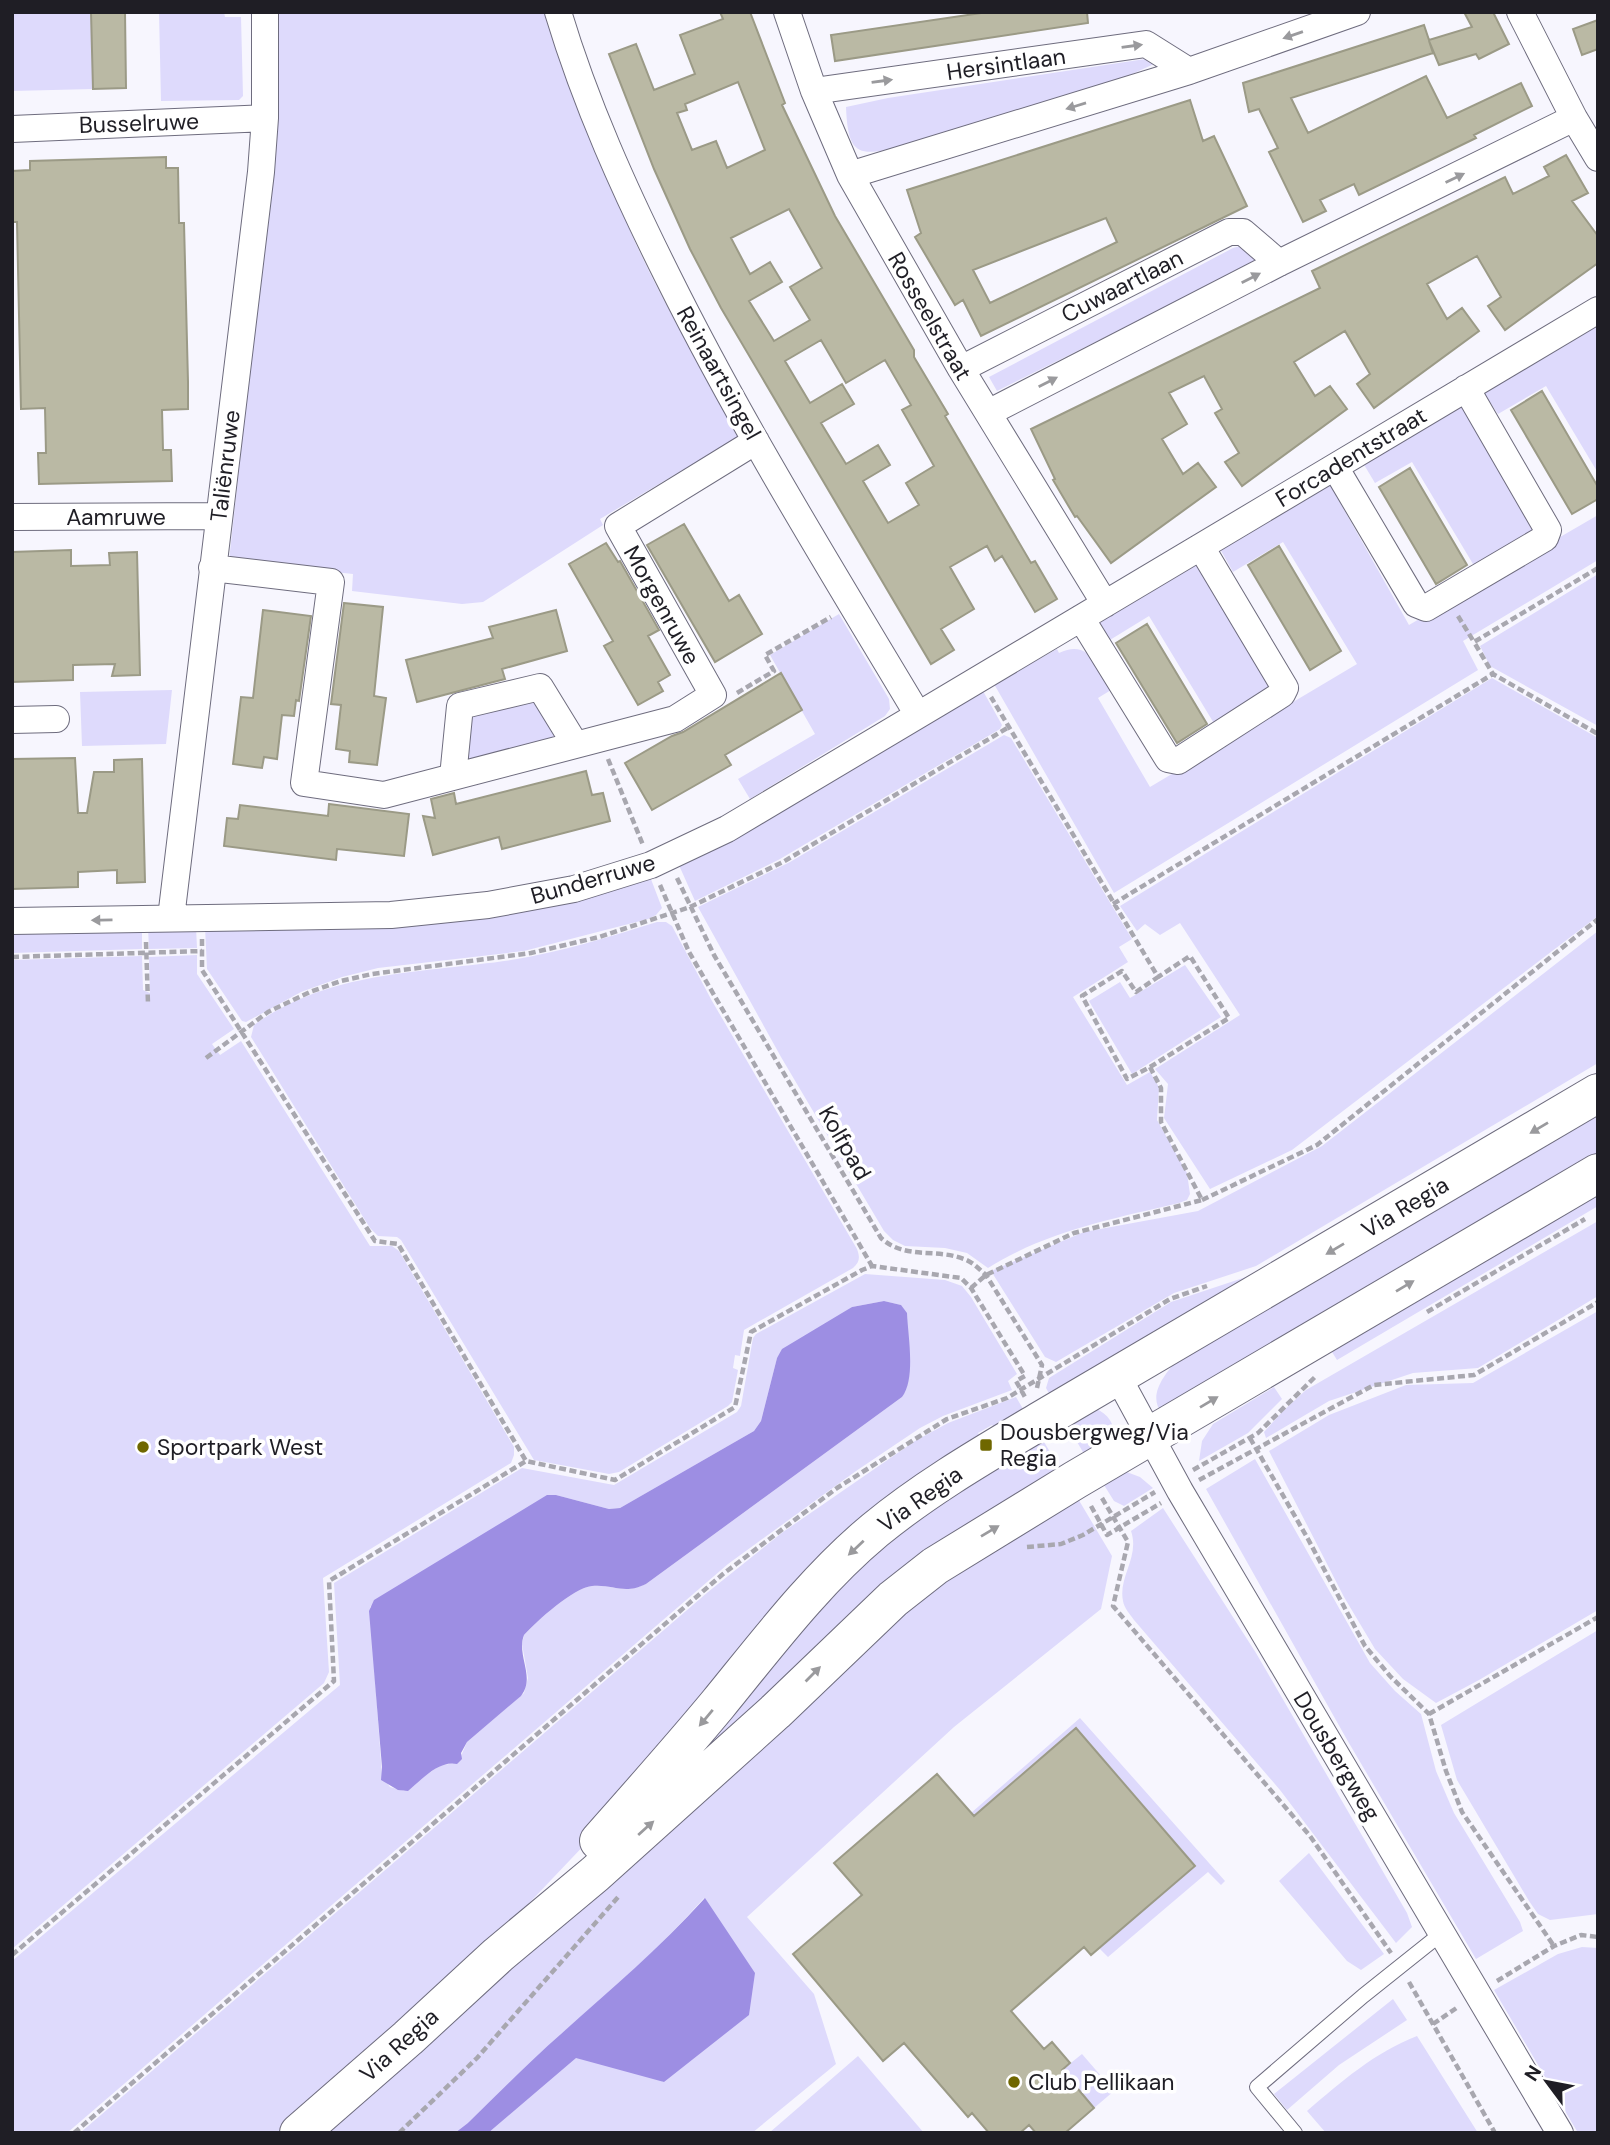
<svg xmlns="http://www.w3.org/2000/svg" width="1610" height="2145" viewBox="0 0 1610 2145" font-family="'DM Sans',sans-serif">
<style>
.green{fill:#dedafc;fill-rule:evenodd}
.water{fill:#9d8ee3}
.building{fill:#bab9a4;stroke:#9b9a86;stroke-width:2;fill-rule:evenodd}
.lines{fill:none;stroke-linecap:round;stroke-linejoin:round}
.lane-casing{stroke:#6e6c7e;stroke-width:16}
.street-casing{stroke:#6e6c7e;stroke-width:28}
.primary-casing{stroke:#6e6c7e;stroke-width:40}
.path{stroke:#a8a7af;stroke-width:4.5;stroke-dasharray:7 3.5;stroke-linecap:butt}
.lane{stroke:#fff;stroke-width:14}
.street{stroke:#fff;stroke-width:26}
.primary{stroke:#fff;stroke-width:38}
.oneway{fill:#9a9a9d}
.poi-dot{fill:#6f6700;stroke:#fff;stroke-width:2.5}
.labels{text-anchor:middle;stroke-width:7;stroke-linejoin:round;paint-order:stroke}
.street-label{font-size:23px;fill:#1f1e25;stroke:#fff}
.poi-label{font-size:23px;fill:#1f1e25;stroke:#fff;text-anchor:start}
</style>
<rect width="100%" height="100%" fill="#f7f6fe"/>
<!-- green -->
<path class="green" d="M 12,12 L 91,12 L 93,89 L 12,91 Z
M 159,12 L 224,12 L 225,17 L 241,17 L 243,96 L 239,100 L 161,101 Z
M 275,12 L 547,12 C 572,87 599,161 631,233 C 662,303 703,369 740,436 L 600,519 L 603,525 L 483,602 L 462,604 L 352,591 L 353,574 L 229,561 L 263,247 Z
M 1152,58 L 1154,64 L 1130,75 L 904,147 C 860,155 848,159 846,107 L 888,98 Z
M 1244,245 L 1254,254 L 1254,263 L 997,391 L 989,377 L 1233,248 Z
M 1598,325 L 1598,473 L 1546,386 L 1498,414 L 1483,392 Z
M 1462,403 L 1539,532 L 1476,569 L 1412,462 L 1375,483 L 1363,463 Z
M 1329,483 L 1409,625 L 1598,515 L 1598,560 L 1463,641 L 1478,670 L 1114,893 L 994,684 L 1057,649 L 1059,653 C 1090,638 1098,668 1111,690 L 1098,698 L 1150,787 L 1357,664 L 1283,542 L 1233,572 L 1219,547 Z
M 1199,559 L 1276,688 L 1215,725 L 1149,616 L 1105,643 L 1093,622 Z
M 1598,574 L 1598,726 L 1490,666 L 1480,646 Z
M 839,614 L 889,699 L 890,709 L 885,716 L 750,799 L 738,779 L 815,734 L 770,655 Z
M 1492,678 L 1598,738 L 1598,916 L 1292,1150 L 1210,1189 L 1164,1118 L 1168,1084 L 1155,1069 L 1240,1015 L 1180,923 L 1160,935 L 1145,924 L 1137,931 L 1120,906 Z
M 172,690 L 166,744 L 82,746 L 80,692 Z
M 983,691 L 1002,725 L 1000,729 L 780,859 L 695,901 L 678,863 Z
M 527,699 L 536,703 L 556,737 L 463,763 L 469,715 Z
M 1004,735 L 1011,738 L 1132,939 L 1119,947 L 1128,962 L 1073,997 L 1127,1085 L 1150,1072 L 1159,1087 L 1157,1120 L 1187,1173 L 1190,1194 L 1187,1200 L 1179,1203 C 1112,1219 1047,1231 988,1268 L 967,1253 L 945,1248 L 905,1246 L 893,1240 L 884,1231 L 781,1057 L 698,907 L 790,862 Z
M 649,874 L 662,908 L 656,915 L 648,919 L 524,951 L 378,968 L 342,977 L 301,992 L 246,1022 L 242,1021 L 207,969 L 205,927 Z
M 657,922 L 666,922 L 672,926 L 712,1001 L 857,1249 C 860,1257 860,1262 853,1268 L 744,1330 L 740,1356 L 735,1355 L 733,1368 L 738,1370 L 732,1402 L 728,1406 L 619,1472 L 609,1474 L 534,1460 L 401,1240 L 397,1237 L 378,1236 L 370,1228 L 251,1037 L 254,1025 C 330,970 423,973 511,960 C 561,952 609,937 657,922 Z
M 196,927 L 197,948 L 149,949 L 148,928 Z
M 142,929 L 142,949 L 12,953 L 12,931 Z
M 1598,931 L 1598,1063 L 1256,1266 L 1174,1293 L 1056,1362 L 1045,1357 L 991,1271 L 1084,1232 L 1198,1211 L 1322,1146 Z
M 197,955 L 197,974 L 234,1029 L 212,1044 L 220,1055 L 241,1041 L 370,1246 L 392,1246 L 399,1251 L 514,1447 L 514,1455 L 511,1463 L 323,1578 L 329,1672 L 324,1683 L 12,1949 L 12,960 L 142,956 L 143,990 L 150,993 L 149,957 Z
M 1185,965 L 1221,1017 L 1132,1074 L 1089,1001 L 1120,982 L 1130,998 Z
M 1598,1072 L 1598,1083 L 1055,1404 L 1046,1388 L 1049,1378 L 1171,1302 L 1258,1273 Z
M 1598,1101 L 1598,1166 L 1162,1413 C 1147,1396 1165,1374 1177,1360 Z
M 1598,1194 L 1598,1206 L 1337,1360 L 1332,1352 Z
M 1598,1221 L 1598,1296 L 1478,1368 L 1413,1373 L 1329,1401 L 1266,1438 L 1264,1432 L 1283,1411 L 1306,1390 Z
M 865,1274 L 945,1280 L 962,1286 L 971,1297 L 1017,1374 L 1008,1381 L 1012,1390 L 943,1416 L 920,1428 L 856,1471 L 728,1564 L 67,2133 L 12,2133 L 12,1961 L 340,1685 L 334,1583 L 522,1468 L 614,1485 L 737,1412 L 741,1406 L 753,1338 L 756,1334 ZM 884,1301 L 901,1305 L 902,1397 L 646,1584 C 621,1595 615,1584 592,1586 C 573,1588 537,1621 524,1635 L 522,1644 L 528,1678 L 524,1693 L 467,1742 L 461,1756 L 454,1763 L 439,1766 L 404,1791 L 390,1787 L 382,1776 L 370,1607 L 556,1495 L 609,1509 L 620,1508 L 754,1431 L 761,1421 L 777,1358 L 852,1307 Z
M 1598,1311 L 1598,1610 L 1479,1680 L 1436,1703 L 1403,1679 L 1375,1649 L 1344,1597 L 1269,1451 L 1329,1415 L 1406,1385 L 1473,1383 Z
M 1274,1387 L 1282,1399 L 1248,1433 L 1199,1461 L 1202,1441 L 1213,1424 Z
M 1016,1397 L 1026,1414 L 997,1431 L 992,1425 L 978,1433 L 985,1446 L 932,1479 L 514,1919 L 350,2073 L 280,2133 L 80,2133 L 708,1592 L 783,1532 L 915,1441 L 948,1423 Z
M 1095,1408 C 1109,1415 1114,1423 1115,1438 L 1090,1464 L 1063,1418 Z
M 1038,1432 L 1067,1480 L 597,1854 L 843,1571 Z
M 1255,1459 L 1370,1663 L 1395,1691 L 1421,1714 L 1436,1771 L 1454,1813 L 1520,1922 L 1523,1931 L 1476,1959 L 1346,1738 L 1206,1489 Z
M 1124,1471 L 1140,1477 L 1153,1488 L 1124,1506 L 1114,1501 L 1099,1477 Z
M 1074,1492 L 1112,1556 L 1101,1609 L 954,1727 L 747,1917 L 814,1994 L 836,2064 L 752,2133 L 320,2133 L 912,1596 ZM 704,1898 L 664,2082 L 560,2035 C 611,1991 660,1948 704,1898 Z
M 1163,1508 L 1256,1653 L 1407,1913 L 1412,1927 L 1396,1943 L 1280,1790 L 1134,1620 C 1130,1614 1124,1608 1123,1601 C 1118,1577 1140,1557 1131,1531 Z
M 1598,1630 L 1598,1914 L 1550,1920 L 1538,1914 L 1529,1901 L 1457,1780 L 1441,1725 Z
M 1080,1718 L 1225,1881 L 1221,1885 L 1208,1872 L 1108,1957 L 1099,1948 L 1195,1865 L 1077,1728 L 974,1816 L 971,1813 Z
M 1309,1853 L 1384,1954 L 1361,1970 L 1347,1961 L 1279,1881 Z
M 1582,1947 L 1598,1948 L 1598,2133 L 1578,2133 L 1494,1990 L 1558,1954 Z
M 1393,1999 L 1407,2020 L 1339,2065 L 1287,2110 L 1274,2094 Z
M 1417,2036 L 1478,2133 L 1326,2133 L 1307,2111 C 1341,2082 1375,2052 1417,2036 Z
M 1082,2054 L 1114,2091 L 1094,2108 L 1062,2070 Z
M 858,2056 L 924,2133 L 769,2133 Z"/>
<!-- water -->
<path class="water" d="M 884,1301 L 901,1305 L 907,1313 C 908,1337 916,1378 902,1397 L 646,1584 C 624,1595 613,1584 592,1586 C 573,1588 537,1621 524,1635 C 516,1655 536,1677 521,1696 L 467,1742 L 461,1753 L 462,1759 L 457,1764 C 439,1760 421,1780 408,1791 L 398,1790 L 381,1780 L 382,1767 L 369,1611 L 374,1600 L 547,1495 L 556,1495 L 609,1509 L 620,1508 L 754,1431 L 761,1421 L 777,1358 L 782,1349 L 852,1307 Z
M 705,1898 L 755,1973 L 749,2015 L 664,2082 L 576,2058 L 488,2133 L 455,2133 L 468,2123 C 499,2093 529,2062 561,2034 C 612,1988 659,1949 705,1898 Z"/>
<!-- building -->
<path class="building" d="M 91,12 L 125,12 L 126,88 L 93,89 Z
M 720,12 L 750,12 L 785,103 L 782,105 L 835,216 L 914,350 L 914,357 L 948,414 L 945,416 L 1031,563 L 1035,561 L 1057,599 L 1035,612 L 1002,556 L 995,561 L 987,546 L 950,567 L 974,609 L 941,629 L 954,650 L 931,664 L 721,308 L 690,249 L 654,169 L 609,54 L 636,44 L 654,90 L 695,74 L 680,35 L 723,19 ZM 738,82 L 765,150 L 727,168 L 716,141 L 692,150 L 677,113 L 687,110 L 685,104 ZM 789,209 L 822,268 L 790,287 L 810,320 L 774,341 L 749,301 L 782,282 L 770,262 L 750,274 L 731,238 ZM 821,340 L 846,383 L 885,360 L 911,405 L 902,410 L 934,466 L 906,483 L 919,505 L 888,523 L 863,481 L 890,465 L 878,445 L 846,464 L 821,423 L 854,404 L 842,384 L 810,403 L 785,361 Z
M 988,12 L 1087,12 L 1088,23 L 835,61 L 831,35 Z
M 1464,12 L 1493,12 L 1509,44 L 1479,59 L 1476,54 L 1439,65 L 1429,41 L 1433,53 L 1291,98 L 1308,133 L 1426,76 L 1447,118 L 1521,83 L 1532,106 L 1474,135 L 1476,138 L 1359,195 L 1354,184 L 1320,200 L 1326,211 L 1303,222 L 1269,152 L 1278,148 L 1259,109 L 1249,112 L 1243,83 L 1424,25 L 1429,40 L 1472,27 Z
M 1598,20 L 1598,49 L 1582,55 L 1573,29 Z
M 1190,100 L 1203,141 L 1214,136 L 1247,206 L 981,336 L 963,300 L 955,305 L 915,237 L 921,233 L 907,190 ZM 1106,218 L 1117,242 L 990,303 L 973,270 Z
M 1566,155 L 1588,193 L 1572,201 L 1598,236 L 1598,263 L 1505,330 L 1488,306 L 1501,297 L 1477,256 L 1427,284 L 1447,319 L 1462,308 L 1479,331 L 1374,408 L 1357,384 L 1370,374 L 1345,331 L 1294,362 L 1315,396 L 1330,386 L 1347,409 L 1242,486 L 1225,462 L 1239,453 L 1215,413 L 1222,409 L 1204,376 L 1169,393 L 1187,424 L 1162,439 L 1183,474 L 1198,463 L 1216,487 L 1111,563 L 1077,516 L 1075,517 L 1053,480 L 1055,479 L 1031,429 L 1320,288 L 1312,271 L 1505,177 L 1513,194 L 1549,176 L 1544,167 Z
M 166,157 L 166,168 L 178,168 L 179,223 L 184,223 L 188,382 L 188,409 L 162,410 L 163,450 L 171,450 L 172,481 L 39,484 L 38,453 L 46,453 L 45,408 L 21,409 L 17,222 L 12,222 L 12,171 L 30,170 L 30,161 Z
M 1542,391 L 1598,487 L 1598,499 L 1572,514 L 1511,410 Z
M 1410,468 L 1467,565 L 1436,584 L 1379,487 Z
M 684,524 L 729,601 L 739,595 L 762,634 L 715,662 L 647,545 Z
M 606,543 L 618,562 L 620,561 L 659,630 L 648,636 L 670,675 L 658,682 L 663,691 L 638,705 L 604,646 L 613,641 L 569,564 Z
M 1279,546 L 1341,651 L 1310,670 L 1248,565 Z
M 71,550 L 71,566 L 110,565 L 109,553 L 137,552 L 140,675 L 112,676 L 115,664 L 73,665 L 73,680 L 12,682 L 12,552 Z
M 344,603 L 383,607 L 374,696 L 386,698 L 377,765 L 349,762 L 350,751 L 336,749 L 341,705 L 331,704 Z
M 263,610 L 311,616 L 299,701 L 296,700 L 294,716 L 282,715 L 277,759 L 264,757 L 262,768 L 233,764 L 241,697 L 253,698 Z
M 556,610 L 567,651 L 502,669 L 505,679 L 417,702 L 406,660 L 493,638 L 489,627 Z
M 1147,624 L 1207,724 L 1177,743 L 1116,643 Z
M 781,673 L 802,710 L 725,755 L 731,765 L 652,810 L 625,763 L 672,736 L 683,732 Z
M 75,758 L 78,813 L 87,813 L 94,772 L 114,772 L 114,760 L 142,759 L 145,882 L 117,883 L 117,870 L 78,872 L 78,887 L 12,889 L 12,759 Z
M 586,771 L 592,795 L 603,793 L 610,821 L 502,849 L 499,837 L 433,855 L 423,816 L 435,818 L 431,799 L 454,793 L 456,804 Z
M 329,804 L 409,814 L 404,856 L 337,849 L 336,860 L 224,846 L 227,818 L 238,819 L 240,805 L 328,816 Z
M 1076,1728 L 1195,1866 L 1091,1955 L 1084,1947 L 1011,2011 L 1044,2049 L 1052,2042 L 1070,2063 L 1062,2070 L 1094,2108 L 1065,2133 L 1036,2133 L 1029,2125 L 1020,2133 L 989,2133 L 972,2113 L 968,2117 L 904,2043 L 883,2061 L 793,1954 L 862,1895 L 834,1863 L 937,1774 L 974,1816 Z"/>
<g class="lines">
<!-- lane casing -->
<g class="lane-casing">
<path id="lane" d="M 1295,2133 L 1257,2087 L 1363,1996 L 1442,1933"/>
</g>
<!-- street casing -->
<g class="street-casing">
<path id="street" d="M 558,12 C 586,105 625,191 668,277 C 743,428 832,571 918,715
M 787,12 L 814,91 L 850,175 L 961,369 L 1105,604
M 1520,12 L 1574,118 L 1598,158
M 814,91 L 1146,44 L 1189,71
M 12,129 L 265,118
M 850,175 L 1189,71 L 1357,12
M 961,369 L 1229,232 L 1243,232 L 1279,263
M 988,413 L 1279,263 L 1574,118
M 1335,467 L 1416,604 L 1426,608 L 1545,538 L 1548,530 L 1466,388
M 12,517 L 219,516
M 212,568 L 331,582 L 304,783 L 384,795 L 675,719 L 713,695 L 618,526 L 756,441
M 1081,618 L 1168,759 L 1178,761 L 1282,694 L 1285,688 L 1201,547
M 12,720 L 56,719
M 453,777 L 460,706 L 540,687 L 575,744
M 171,918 L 261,172 L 265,118 L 265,12
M 12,921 L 391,915 L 488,905 L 574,889 L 651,865 L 727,829 L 1598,310
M 1118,1377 L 1180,1491 L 1560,2133"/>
</g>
<!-- primary casing -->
<g class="primary-casing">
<path id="primary" d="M 599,1841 C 639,1796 679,1751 718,1704 C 767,1644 815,1580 875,1530 C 926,1488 983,1455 1040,1421 L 1598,1093
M 299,2133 L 408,2038 L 498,1955 L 595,1874 L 775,1712 L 893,1599 L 935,1566 L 1075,1480 L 1598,1173"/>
</g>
<!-- path -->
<path class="path" d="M 1598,568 L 1474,642 L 1493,674 L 1598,734
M 1458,616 L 1474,642
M 737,693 L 774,671 L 765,655 L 831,617
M 608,759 L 643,845
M 677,878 L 714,955 L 881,1238 C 905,1260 936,1248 964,1259 C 973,1262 979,1269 986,1275 L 1042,1365 L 1037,1388
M 660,885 L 689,952 L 872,1266
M 1113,904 L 1493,674
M 202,939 L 202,970 L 375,1241 L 398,1244 L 526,1461
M 146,942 L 148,1004
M 12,957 L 202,951
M 206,1058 L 268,1012 L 310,992 L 341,981 L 372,974 L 531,953 L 599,937 L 690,907 L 783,862 L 1009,727
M 1150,1067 L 1229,1018 L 1190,956 L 1158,977
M 1202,1200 L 1317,1145 L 1598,919
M 971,1288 L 986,1275 L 1074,1233 L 1202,1200 L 1161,1122 L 1161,1088 L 1150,1067 L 1127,1079 L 1082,996 L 1122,971 L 1136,992 L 1158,977 L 991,697
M 1427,1312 L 1585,1219
M 1250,1438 L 1308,1539 L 1365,1646 L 1390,1676 L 1429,1714 L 1446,1771 L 1462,1812 L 1554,1946
M 1193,1470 L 1258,1433 L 1316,1376
M 1199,1480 L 1374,1385 L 1474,1375 L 1598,1302
M 1102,1498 L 1128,1542 L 1113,1606 L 1310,1836 L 1391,1953
M 1091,1506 L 1107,1535 L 1161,1503
M 1027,1547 L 1061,1544 L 1083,1535 L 1155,1492
M 1429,1714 L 1598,1617
M 12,1955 L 334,1681 L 329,1581 L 526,1461 L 615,1480 L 735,1407 L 751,1332 L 862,1270 L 872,1266 L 961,1278 L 971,1288 L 1025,1376 L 1016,1381 L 1025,1397
M 1497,1981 L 1554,1946 L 1581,1935 L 1598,1937
M 1409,1982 L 1495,2133
M 1433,2024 L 1458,2007
M 74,2133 L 723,1574 L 837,1488 L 947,1419 L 1007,1398 L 1170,1299 L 1207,1286
M 399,2133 L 477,2058 L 619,1896"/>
<!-- lane -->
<use href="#lane" class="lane"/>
<!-- street -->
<use href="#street" class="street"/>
<!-- primary -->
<use href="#primary" class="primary"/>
</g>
<!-- one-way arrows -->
<defs><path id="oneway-solid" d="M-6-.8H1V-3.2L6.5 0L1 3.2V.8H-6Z" transform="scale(1.75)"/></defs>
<g class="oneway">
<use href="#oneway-solid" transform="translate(1293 35) rotate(161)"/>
<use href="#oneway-solid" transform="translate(1132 46) rotate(-8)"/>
<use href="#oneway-solid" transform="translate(882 81) rotate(-8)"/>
<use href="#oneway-solid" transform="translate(1076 106) rotate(163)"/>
<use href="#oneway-solid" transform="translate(1455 178) rotate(-26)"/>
<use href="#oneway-solid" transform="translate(1251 278) rotate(-27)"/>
<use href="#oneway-solid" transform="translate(1048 382) rotate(-27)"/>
<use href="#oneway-solid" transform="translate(102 920) rotate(179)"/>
<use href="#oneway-solid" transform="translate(1539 1128) rotate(149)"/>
<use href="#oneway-solid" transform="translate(1335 1249) rotate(149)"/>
<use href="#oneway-solid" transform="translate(1405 1286) rotate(-31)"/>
<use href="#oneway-solid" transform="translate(1209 1402) rotate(-31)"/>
<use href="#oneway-solid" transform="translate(990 1531) rotate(-31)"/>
<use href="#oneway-solid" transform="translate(856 1548) rotate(137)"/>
<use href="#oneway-solid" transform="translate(813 1674) rotate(-45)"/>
<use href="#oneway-solid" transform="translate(706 1718) rotate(130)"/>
<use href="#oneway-solid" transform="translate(646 1828) rotate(-42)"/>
</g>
<!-- markers -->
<g class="poi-dot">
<rect x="979" y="1438" width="14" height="14" rx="3.5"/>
<circle cx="143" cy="1447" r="7"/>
<circle cx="1014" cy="2082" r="7"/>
</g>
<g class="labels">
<!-- street labels -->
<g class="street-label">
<text transform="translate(1006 64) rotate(-8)" y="8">Hersintlaan</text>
<text transform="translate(139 123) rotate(-2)" y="8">Busselruwe</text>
<text transform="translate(1122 286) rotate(-27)" y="8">Cuwaartlaan</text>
<text transform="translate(930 316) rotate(60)" y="8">Rosseelstraat</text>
<text transform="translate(719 373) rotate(61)" y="8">Reinaartsingel</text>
<text transform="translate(1351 457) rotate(-31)" y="8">Forcadentstraat</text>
<text transform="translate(225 466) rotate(-83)" y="8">Taliënruwe</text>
<text x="116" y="525">Aamruwe</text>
<text transform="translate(662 605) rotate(61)" y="8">Morgenruwe</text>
<text transform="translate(593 879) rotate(-16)" y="8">Bunderruwe</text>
<text transform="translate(845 1143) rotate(60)" y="8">Kolfpad</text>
<text transform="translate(1405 1207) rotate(-31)" y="8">Via Regia</text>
<text transform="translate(920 1499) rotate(-35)" y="8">Via Regia</text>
<text transform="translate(1337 1756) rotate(59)" y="8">Dousbergweg</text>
<text transform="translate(399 2045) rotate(-42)" y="8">Via Regia</text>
</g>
<!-- poi labels -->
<g class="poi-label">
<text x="1000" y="1440">Dousbergweg/Via<tspan x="1000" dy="26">Regia</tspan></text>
<text x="157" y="1455">Sportpark West</text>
<text x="1028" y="2090">Club Pellikaan</text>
</g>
</g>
<!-- border -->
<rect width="1610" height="2145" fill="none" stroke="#1f1e25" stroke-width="28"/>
<!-- north arrow -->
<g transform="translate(1547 2082) rotate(302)" stroke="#ffffff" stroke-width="5" paint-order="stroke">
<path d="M0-5L12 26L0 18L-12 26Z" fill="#1f1e25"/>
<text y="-10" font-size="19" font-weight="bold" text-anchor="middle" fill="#1f1e25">N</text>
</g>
</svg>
